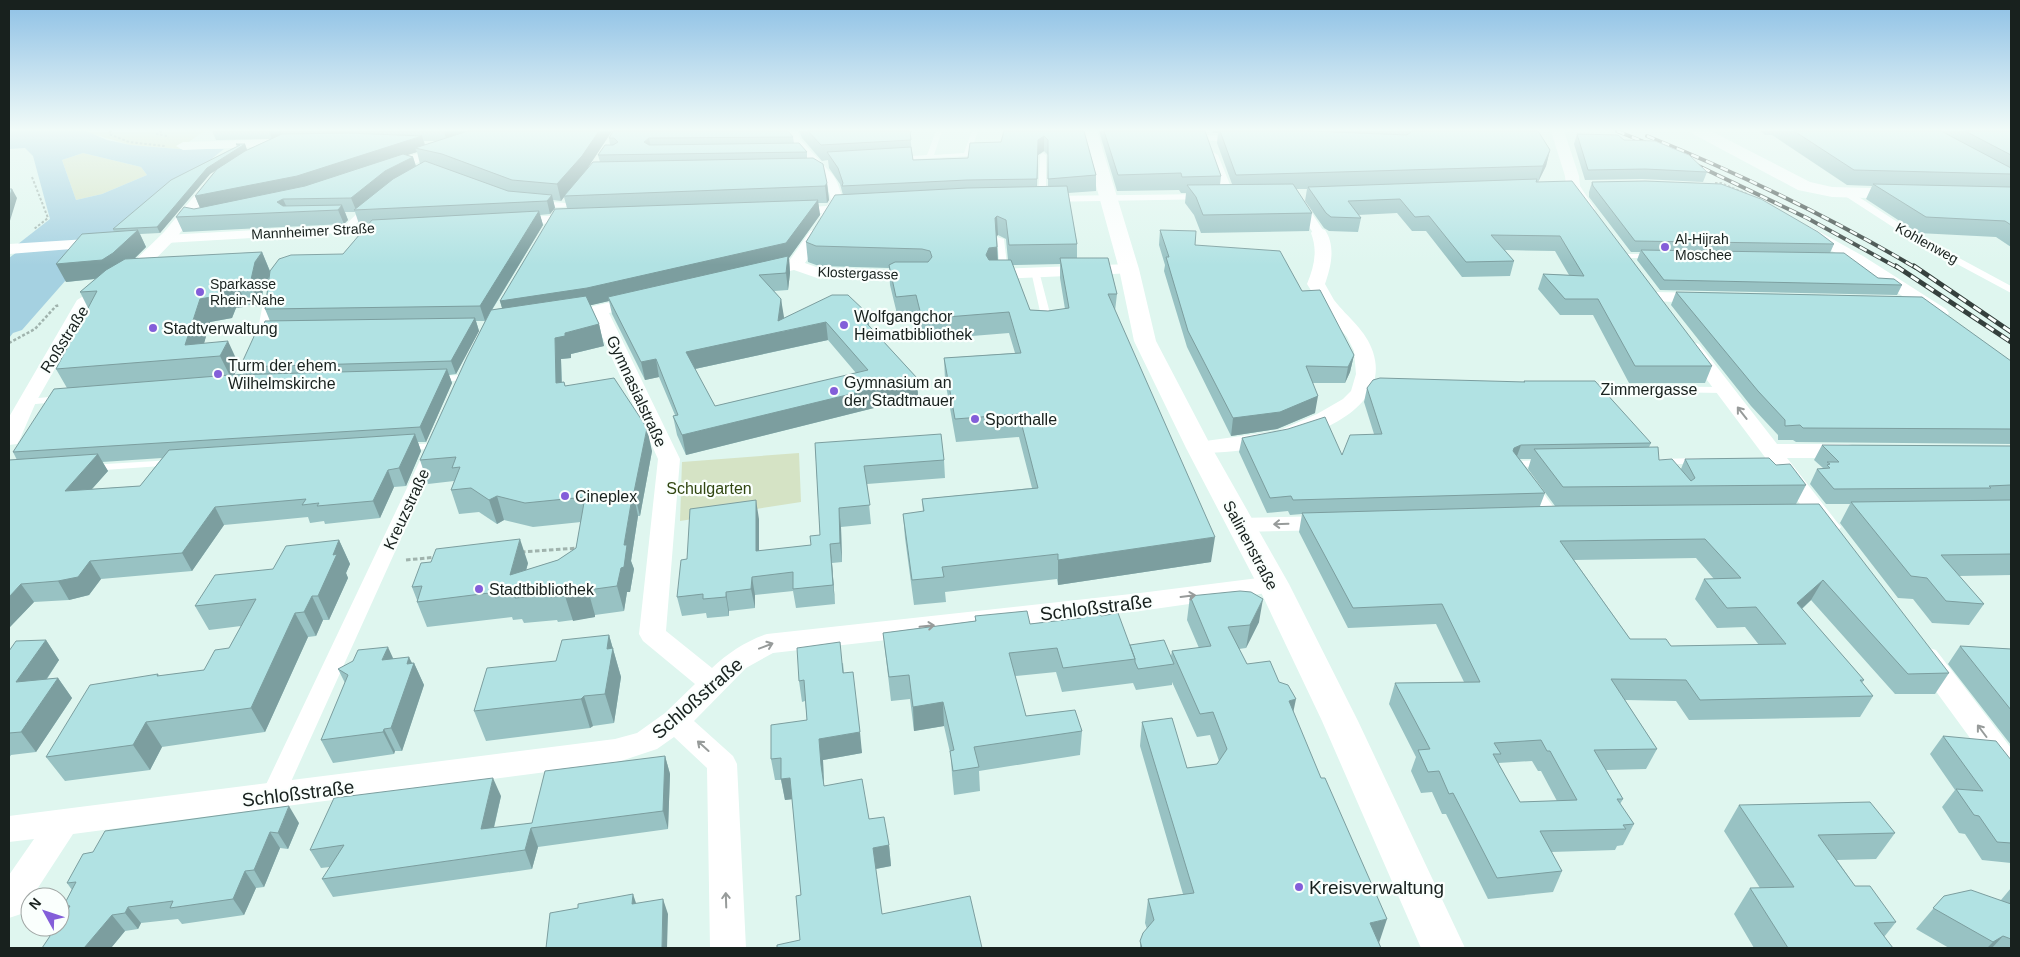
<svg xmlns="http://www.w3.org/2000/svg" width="2020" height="957" viewBox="0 0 2020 957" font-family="Arial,sans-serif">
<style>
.green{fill:#d5e3c5}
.water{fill:#a5d1e1;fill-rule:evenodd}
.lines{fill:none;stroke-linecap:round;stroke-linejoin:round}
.path-far2{stroke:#a0b3ad;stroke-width:2;stroke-dasharray:2.5 2;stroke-linecap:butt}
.path-far1{stroke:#a0b3ad;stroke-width:2.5;stroke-dasharray:3 2;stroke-linecap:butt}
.path{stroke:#a0b3ad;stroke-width:3;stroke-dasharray:4.5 2.5;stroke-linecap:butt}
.service{fill:#fff;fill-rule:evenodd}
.pedestrian{fill:#fff;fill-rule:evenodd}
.minor{fill:#fff;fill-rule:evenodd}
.tertiary{fill:#fff;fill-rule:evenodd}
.primary{fill:#fff;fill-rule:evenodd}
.rail-far1-casing{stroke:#35403d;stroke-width:4}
.rail-casing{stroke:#35403d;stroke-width:5}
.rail-far1{stroke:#fafffd;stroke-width:2.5;stroke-dasharray:8;stroke-linecap:butt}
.rail{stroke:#fafffd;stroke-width:3;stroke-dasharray:9;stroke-linecap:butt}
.wall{fill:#98c2c3;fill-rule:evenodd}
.shaded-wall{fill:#7c9e9f}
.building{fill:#b1e2e3;stroke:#7c9e9f;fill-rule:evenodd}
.oneway{stroke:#979b9a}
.poi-dot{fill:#835ed9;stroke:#fafffd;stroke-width:2}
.labels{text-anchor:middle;stroke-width:4.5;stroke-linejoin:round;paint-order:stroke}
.far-street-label{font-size:14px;fill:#18211e;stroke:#fafffd}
.far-poi-label{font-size:14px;fill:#18211e;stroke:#fafffd;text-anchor:start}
.poi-label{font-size:16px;fill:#18211e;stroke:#fafffd;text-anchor:start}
.street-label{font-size:16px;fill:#18211e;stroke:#fafffd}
.park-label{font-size:16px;fill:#314611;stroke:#fafffd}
.near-street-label{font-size:19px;fill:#18211e;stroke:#fafffd}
.near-poi-label{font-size:19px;fill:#18211e;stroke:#fafffd;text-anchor:start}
</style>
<rect width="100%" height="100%" fill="#dff6ef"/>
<!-- green -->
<path class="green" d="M 204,131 L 179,149 L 130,145 L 86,132 Z
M 83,153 L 141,167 L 147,175 L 102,194 L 76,200 L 62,160 Z
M 799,453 L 801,502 L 680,521 L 682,462 Z"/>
<!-- water -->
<path class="water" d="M 9,131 L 86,131 L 107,140 L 131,145 L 178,149 L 224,149 L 80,264 L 22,330 L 13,333 L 9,338 L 9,258 L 17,252 L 18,244 L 50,219 L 33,156 L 25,148 L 9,149 ZM 83,153 L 141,167 L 147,175 L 102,194 L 76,200 L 62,160 Z"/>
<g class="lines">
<!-- path-far2 -->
<path class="path-far2" d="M 111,131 L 109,134 L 129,142 L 165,146
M 162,131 L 157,134 L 167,136 L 168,138
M 32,177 L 48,218 L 34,229
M 1715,183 L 1721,183 L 1747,194"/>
<!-- path-far1 -->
<path class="path-far1" d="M 9,343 L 35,329 L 56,306 L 60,305"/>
<!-- path -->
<path class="path" d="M 521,552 L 579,548
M 406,560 L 437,557"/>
<!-- service -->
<path class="service" d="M 936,131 L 942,131 L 934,155 L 964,153 L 972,131 L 978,131 L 969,156 L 896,160 L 895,159 L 898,157 L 927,155 Z
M 1043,153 L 1046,155 L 1046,199 L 1042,201 L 1038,199 L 1040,155 Z
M 1842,190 L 1848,190 L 1922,238 L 2011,286 L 2011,293 L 1916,242 L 1842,194 Z
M 537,201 L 566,203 L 570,205 C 563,209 543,207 536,203 Z
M 365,206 L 372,208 L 349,231 L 343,231 L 343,227 Z
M 997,237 L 1004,239 L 1008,273 L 1004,276 L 1000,273 Z
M 1620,254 L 1654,254 L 1658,256 L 1654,258 L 1620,258 Z
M 1035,268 L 1039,271 L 1053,325 L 1048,328 L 1043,325 L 1031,271 Z
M 268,295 L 272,298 L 268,329 L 261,342 L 258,343 L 253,340 L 258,329 L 264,298 Z
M 464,375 L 469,378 L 467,380 L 435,382 L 430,379 L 435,376 Z
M 1588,386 L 1724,387 L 1729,390 L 1724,393 L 1584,391 L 1583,389 L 1584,387 Z
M 62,396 L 66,397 L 67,399 L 66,401 L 26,405 L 21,402 L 26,399 Z
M 435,443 L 439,444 L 440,446 L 439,448 L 405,451 L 400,448 L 405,445 Z
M 1699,458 L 1705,461 L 1703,463 L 1660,465 L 1654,462 L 1660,459 Z
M 172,460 L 176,461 L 178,463 L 176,465 L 90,471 L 84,468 L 90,465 Z
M 1544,460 L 1550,463 L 1548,465 L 1524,467 L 1527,470 L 1521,473 L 1517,472 L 1510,464 L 1516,461 Z
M 1533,484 L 1537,485 L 1558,513 L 1560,516 L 1558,519 L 1550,519 L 1527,487 Z"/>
<!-- pedestrian -->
<path class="pedestrian" d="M 1207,135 L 1241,137 L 1246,140 L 1241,143 L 1203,140 L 1202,138 Z
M 1213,152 L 1218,155 L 1235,197 L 1233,199 L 1229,200 L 1223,197 L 1208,155 Z
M 821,167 C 836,171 839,187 843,200 L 839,205 L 849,204 L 855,208 L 849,212 L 834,212 L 830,219 L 826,220 L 820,216 L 822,213 L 791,214 L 789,211 L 791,208 L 827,206 L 831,200 L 826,180 L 816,170 Z
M 1209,194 L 1215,197 L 1213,199 L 1045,202 L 1039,199 L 1045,196 Z
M 1299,199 L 1303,200 L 1325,233 L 1323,236 L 1319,237 L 1315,236 L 1293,202 Z
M 572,215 L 576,216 L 578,219 L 576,222 L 518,225 L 512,221 L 518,217 Z
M 387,223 L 393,227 L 391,230 L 166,243 L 160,239 L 166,235 Z
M 433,445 L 439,446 L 441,450 L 285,795 L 282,802 L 273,805 L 264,802 L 261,795 L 425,450 L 427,446 Z"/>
<!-- minor -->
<path class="minor" d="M 486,131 L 505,131 L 504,134 L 389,172 L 384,173 L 377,169 L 379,166 Z
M 785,131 L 798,131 L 800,139 L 828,170 L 826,173 L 816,173 L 789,143 Z
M 1551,131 L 1564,131 L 1579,176 L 1580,186 L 1595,209 L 1592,212 L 1582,212 L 1566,186 L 1565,176 Z
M 276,139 L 281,140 L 283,143 L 281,146 L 183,150 L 176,146 L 183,142 Z
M 216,175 L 221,176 L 223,179 L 176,238 L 135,280 L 90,307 L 36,402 L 20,439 L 17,444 L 9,445 L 9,417 L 77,300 L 123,272 L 164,232 L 211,176 Z
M 1809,226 L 1863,256 L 1946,309 L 1949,313 L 1946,317 L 1940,318 L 1934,317 L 1851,262 L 1803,234 L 1801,231 L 1803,228 Z
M 1319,228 L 1325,230 C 1336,246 1331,267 1325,284 C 1328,289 1331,295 1334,300 C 1348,318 1366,330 1373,352 C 1392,410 1311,438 1267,446 C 1245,451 1222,452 1199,454 L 1191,453 L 1188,448 L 1191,443 L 1278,431 L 1317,414 L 1343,399 L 1351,391 L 1356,374 L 1354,351 L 1347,337 L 1322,308 L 1307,284 C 1314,267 1318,251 1311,233 L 1313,230 Z
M 816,229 L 822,231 L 824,234 L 805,263 L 819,268 L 920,271 L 926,272 L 928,276 L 926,280 L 920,281 L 817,278 L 794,270 L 760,278 L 754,277 L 752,273 L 754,269 L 789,261 L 810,231 Z
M 103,238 L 109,240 L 111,243 L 109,246 L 9,254 L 9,244 Z
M 1129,264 L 1135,265 L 1137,269 L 1135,273 L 996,279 L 990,278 L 988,274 L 990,270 L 996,269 Z
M 1654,292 L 1703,293 L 1709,294 L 1712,298 L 1709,302 L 1703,303 L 1648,301 L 1645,297 L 1648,293 Z
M 639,296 L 645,297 L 648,301 L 645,305 L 609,313 L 680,459 L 666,631 L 712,668 C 728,653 746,641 767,634 L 1140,593 L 1273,576 L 1282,578 L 1286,584 L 1282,590 L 1273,592 L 1140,611 L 773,653 L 746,668 L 694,721 L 733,756 L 737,764 L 746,948 L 710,948 L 707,768 L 674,737 L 657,749 L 615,763 L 73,834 L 32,897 L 30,897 L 21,914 L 9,918 L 9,875 L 34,839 L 9,842 L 9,816 L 615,739 L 637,733 L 665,713 L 695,684 L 643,641 L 639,634 L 658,459 L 590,310 L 593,306 Z
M 1692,342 L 1699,344 L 1777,444 L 1848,444 L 1856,446 L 1859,451 L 1856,456 L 1848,458 L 1787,458 L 1837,522 L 1841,527 L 1837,532 L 1829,534 L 1821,532 L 1683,348 L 1685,344 Z
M 1330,516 L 1338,518 L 1342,523 L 1338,528 L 1330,530 L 1241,532 L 1233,530 L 1229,525 L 1233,520 L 1241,518 Z
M 1926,647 L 1936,650 L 2011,748 L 2011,782 L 2000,779 L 1916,664 L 1912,657 L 1916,650 Z"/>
<!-- tertiary -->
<path class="tertiary" d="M 1691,131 L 1711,131 L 1810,182 L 1832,187 L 1906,189 L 1912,190 L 1915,194 L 1912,198 L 1906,199 L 1832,197 L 1798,190 L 1693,134 Z"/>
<!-- primary -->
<path class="primary" d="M 1081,131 L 1097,131 L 1139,269 L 1156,341 L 1212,448 L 1289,584 L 1358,721 L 1465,948 L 1421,948 L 1322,721 L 1257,584 L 1186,448 L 1134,341 L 1119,269 Z"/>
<!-- rail-far1 casing -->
<g class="rail-far1-casing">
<path id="rail-far1" d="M 1617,131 L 1654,146
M 1647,136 C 1740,174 1830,217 1916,268
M 1688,161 L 1807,218 L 1898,268"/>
</g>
<!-- rail casing -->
<g class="rail-casing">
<path id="rail" d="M 1896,266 L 2011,342
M 1914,266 L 2011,332"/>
</g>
<!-- rail-far1 -->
<use href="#rail-far1" class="rail-far1"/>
<!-- rail -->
<use href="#rail" class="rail"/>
</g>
<!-- wall -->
<path class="wall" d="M 212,131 L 612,131 L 587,169 L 600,162 L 598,155 L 610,145 L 609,138 L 793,137 L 794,143 L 807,152 L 807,158 L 827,183 L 829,200 L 827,203 L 818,203 L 820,215 L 789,258 L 790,273 L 788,290 L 774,291 L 781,299 L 783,318 L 868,314 L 869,326 L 917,378 L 918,397 L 686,455 L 677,435 L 673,416 L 675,415 L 659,377 L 645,380 L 612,314 L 609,301 L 590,305 L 599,324 L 604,346 L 571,354 L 571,358 L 561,359 L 562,382 L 564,382 L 565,386 L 652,451 L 640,516 L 638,516 L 631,561 L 634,569 L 630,592 L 627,592 L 624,611 L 595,615 L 595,617 L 558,622 L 557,620 L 524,623 L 522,619 L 513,620 L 512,617 L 427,627 L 417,602 L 417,600 L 412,587 L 528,563 L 526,570 L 558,560 L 576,548 L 581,522 L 533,527 L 504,520 L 497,524 L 479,512 L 459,514 L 451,490 L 454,481 L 428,484 L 420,460 L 485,321 L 476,321 L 479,331 L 456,374 L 449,375 L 452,383 L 426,442 L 418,442 L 421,451 L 406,486 L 394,487 L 380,518 L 325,524 L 324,521 L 310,523 L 308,517 L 224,525 L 192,571 L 101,579 L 89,595 L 69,600 L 34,602 L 9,628 L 17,460 L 13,452 L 67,388 L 56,369 L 88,308 L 80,292 L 96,279 L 66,282 L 114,232 L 113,229 L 237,147 L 236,144 L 245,144 L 247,150 L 271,139 L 216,140 ZM 424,141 L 436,141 L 425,145 ZM 417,152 L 420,164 L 416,166 L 413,157 L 406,155 ZM 225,164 L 195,196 L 200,208 L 194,209 L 176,217 L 183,232 L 344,224 L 348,220 L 345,212 L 355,212 L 359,224 L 369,223 L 343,254 L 270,271 L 262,252 L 134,259 L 146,247 L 140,234 L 160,233 L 210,174 ZM 564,197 L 567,208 L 500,301 L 502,308 L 492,310 L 543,225 L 540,215 L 550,214 L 555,208 L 553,200 L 561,201 ZM 269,278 L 265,309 L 270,321 L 264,324 L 240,367 L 244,375 L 234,375 L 239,365 L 204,343 L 210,322 L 232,318 L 236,308 L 243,307 L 246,304 L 260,307 L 264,285 ZM 828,340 L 856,373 L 715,406 L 695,369 ZM 162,458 L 140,486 L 92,489 L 108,471 L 102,462 Z
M 799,131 L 912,131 L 910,135 L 913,160 L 968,158 L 1001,142 L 1084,131 L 1096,175 L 1096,191 L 1068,193 L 1077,244 L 1077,258 L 1117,294 L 1115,311 L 1211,562 L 1058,585 L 1057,579 L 945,592 L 946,602 L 914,605 L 905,538 L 903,514 L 923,512 L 922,499 L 1032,488 L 1019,437 L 956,442 L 945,380 L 944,358 L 1015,353 L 1009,333 L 923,340 L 917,316 L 898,318 L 890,285 L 889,268 L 819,266 L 808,262 L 806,242 L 843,195 L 840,184 L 829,168 L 828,160 L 822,161 L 802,138 ZM 1044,151 L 1048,155 L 1048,186 L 1037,186 L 1038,155 ZM 998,235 L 1006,239 L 1008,260 L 998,260 L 997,236 ZM 1060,264 L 1060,278 L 1065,309 L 1048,311 L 1030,310 L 1012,265 Z
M 1099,131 L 1205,131 L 1221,176 L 1220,185 L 1232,184 L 1217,143 L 1218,133 L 1213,133 L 1212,131 L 1538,131 L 1550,150 L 1546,166 L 1538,182 L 1712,366 L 1705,383 L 1629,383 L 1593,315 L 1560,315 L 1538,289 L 1543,274 L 1569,275 L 1555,251 L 1505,250 L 1514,261 L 1510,276 L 1462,277 L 1426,231 L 1412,231 L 1397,213 L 1358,215 L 1361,218 L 1358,232 L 1329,231 L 1324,228 L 1305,201 L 1307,189 L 1296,189 L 1312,213 L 1309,231 L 1201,233 L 1194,215 L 1185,203 L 1186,193 L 1181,193 L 1179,190 L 1117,191 Z
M 1760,131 L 2011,131 L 2011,247 L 1996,237 L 1918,233 L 1866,199 L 1872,186 L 1847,185 L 1772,135 L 1765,135 Z
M 1577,134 L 1624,140 L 1707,172 L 1703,182 L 1642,179 L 1585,180 L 1574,144 Z
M 1592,182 L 1834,244 L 1830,253 L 1878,278 L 1902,285 L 1897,295 L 1660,290 L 1637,260 L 1640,252 L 1631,252 L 1589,197 L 1589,192 Z
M 1160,230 L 1302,291 L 1354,355 L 1350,372 L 1345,383 L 1313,383 L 1315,413 L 1277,429 L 1231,436 L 1187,347 L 1164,271 L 1165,265 L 1159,245 Z
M 1676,292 L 2011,361 L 2011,444 L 1796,442 L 1793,440 L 1778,440 L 1778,435 L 1751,406 L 1671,305 Z
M 1524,381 L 1651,443 L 1649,447 L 1659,460 L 1681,469 L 1685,459 L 1776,465 L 1806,485 L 1796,504 L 1949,673 L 1935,694 L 1895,694 L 1811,600 L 1802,609 L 1864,680 L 1862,683 L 1873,696 L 1860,717 L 1689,720 L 1676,701 L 1625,700 L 1657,749 L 1646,769 L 1606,770 L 1623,799 L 1620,804 L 1634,824 L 1623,845 L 1617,846 L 1615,850 L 1551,852 L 1562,871 L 1553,892 L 1488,899 L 1446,814 L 1442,814 L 1432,792 L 1421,793 L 1411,771 L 1416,757 L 1389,704 L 1395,683 L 1464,682 L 1436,624 L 1348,628 L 1299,532 L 1302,514 L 1290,515 L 1288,511 L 1267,513 L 1239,452 L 1242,438 L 1342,455 L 1374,434 L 1364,402 L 1367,388 L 1523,382 ZM 1520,459 L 1531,459 L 1528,469 L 1555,506 L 1540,506 L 1545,493 ZM 1696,558 L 1714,579 L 1704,579 L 1695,599 L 1717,628 L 1745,627 L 1759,645 L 1671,646 L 1630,639 L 1574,560 ZM 1532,761 L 1538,771 L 1541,771 L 1557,801 L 1520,802 L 1498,763 Z
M 815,443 L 944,460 L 945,478 L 867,484 L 871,524 L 841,527 L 842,562 L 832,563 L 835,604 L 796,608 L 793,591 L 755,595 L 755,608 L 729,611 L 729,616 L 707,618 L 706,613 L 682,616 L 677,597 L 687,559 L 759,519 L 759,551 L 811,545 L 820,535 Z
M 1822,445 L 2011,446 L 2011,575 L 1959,576 L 1984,604 L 1969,625 L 1932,623 L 1913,599 L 1898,598 L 1840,523 L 1850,504 L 1826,504 L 1810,484 L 1817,469 L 1823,468 L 1814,460 Z
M 339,540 L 350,564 L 346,573 L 348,578 L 329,620 L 323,620 L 316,636 L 308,637 L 265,732 L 162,747 L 150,770 L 65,781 L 46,757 L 158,674 L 159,676 L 204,670 L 229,648 L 241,626 L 209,630 L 195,606 L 273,569 Z
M 1190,596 L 1259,622 L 1246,648 L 1239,649 L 1247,664 L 1293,712 L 1381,948 L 1140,948 L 1140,941 L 1147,929 L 1145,923 L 1148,899 L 1183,894 L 1140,746 L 1142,722 L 1187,768 L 1217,764 L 1219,761 L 1210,735 L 1197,737 L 1172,682 L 1172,685 L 1136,690 L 1133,683 L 1062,692 L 1056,672 L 1015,676 L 1026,716 L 1082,731 L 1080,755 L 979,771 L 980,791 L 954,795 L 952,775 L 951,757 L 944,726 L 914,731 L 910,699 L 891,701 L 883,633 L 975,621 L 975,616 L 1030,624 L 1079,618 L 1080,614 L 1101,616 L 1130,645 L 1171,656 L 1172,651 L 1199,648 L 1187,620 Z
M 609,635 L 621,677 L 614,723 L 593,726 L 590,728 L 486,741 L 474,711 L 556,661 Z
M 46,640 L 59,660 L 47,679 L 58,678 L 72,698 L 36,752 L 11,755 L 9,758 L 9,651 Z
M 1960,646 L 2011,649 L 2011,745 L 1948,664 Z
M 393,659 L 414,663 L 424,685 L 402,751 L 395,751 L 394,754 L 333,763 L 321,740 L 345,683 L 338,669 Z
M 843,663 L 844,673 L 862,753 L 823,760 L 824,786 L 869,819 L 889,845 L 891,866 L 876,869 L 800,940 L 801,895 L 792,799 L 785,800 L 781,780 L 775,780 L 771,759 L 807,720 L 805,701 L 802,702 L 799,681 Z
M 1943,736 L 2011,760 L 2011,863 L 1982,860 L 1965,834 L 1959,833 L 1942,807 L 1955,790 L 1930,754 Z
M 665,756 L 670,774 L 668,829 L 538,847 L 532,869 L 333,897 L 322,879 L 330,867 L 321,868 L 310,850 L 501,796 L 494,828 L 532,823 Z
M 1739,805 L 1895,833 L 1876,859 L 1837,860 L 1855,886 L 1896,922 L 1884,937 L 1893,948 L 1754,948 L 1734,914 L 1750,888 L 1760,888 L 1724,831 Z
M 299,823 L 288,849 L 280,848 L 264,887 L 256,888 L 244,915 L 182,924 L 178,919 L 141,923 L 138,929 L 125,931 L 111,948 L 42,948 L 68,910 L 64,905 L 72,890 L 67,883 Z
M 2011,888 L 2011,948 L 1949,948 L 1916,929 L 1944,896 L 2001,900 Z"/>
<!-- shaded-wall -->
<path class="shaded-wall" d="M 269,131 L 281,131 L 282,135 L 272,139 Z
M 444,131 L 480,131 L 447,142 Z
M 599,131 L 612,131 L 585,172 L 564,196 L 564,197 L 561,201 L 557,184 Z
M 422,136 L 426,149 L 415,148 L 417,152 L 302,189 L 201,210 L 195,196 Z
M 1044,136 L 1044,151 L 1038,155 L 1036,195 L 1038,140 Z
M 649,138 L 652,153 L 644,142 Z
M 245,144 L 247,150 L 210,174 L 160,233 L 157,227 L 207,168 Z
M 1550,150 L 1546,166 L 1538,182 L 1543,166 Z
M 413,157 L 417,170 L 356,210 L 351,198 L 385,171 Z
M 827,183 L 829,200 L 827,203 L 825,186 Z
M 12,189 L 17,198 L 9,224 L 9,199 Z
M 552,195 L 555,208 L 550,214 L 547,201 Z
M 283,199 L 289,212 L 277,202 Z
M 818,200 L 820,215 L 789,258 L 790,273 L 788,290 L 786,273 L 788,259 L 608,297 L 609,301 L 592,305 L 505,318 L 500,301 Z
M 342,205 L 348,220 L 344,224 L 338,210 Z
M 539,211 L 543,225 L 485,321 L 480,306 Z
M 997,216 L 998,235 L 995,237 L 995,218 Z
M 138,230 L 146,247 L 122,271 L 111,277 L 66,282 L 56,264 Z
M 997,247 L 998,267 L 986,275 L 986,255 L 989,248 Z
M 262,252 L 271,274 L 264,285 L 260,307 L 250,284 L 255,262 Z
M 236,281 L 246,304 L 243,307 L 236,308 L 232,318 L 210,322 L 200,358 L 185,345 L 200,299 Z
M 781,299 L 784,317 L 781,332 L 826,322 L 828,340 L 690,370 L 686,352 L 778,321 Z
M 868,314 L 869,332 L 860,316 Z
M 475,318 L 479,331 L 456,374 L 451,361 Z
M 599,324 L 604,346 L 571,354 L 571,358 L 561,359 L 562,405 L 556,383 L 555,338 L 565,333 Z
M 228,341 L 239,365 L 232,380 L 220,356 Z
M 1354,355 L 1350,372 L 1345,383 L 1348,367 Z
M 656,359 L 659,377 L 645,380 L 641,362 Z
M 447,369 L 452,383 L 426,442 L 420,427 Z
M 917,378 L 918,397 L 686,455 L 682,435 Z
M 1318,396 L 1315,413 L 1277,429 L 1231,436 L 1233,418 Z
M 647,428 L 652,451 L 640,516 L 634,492 Z
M 415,434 L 421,451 L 406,486 L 399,468 Z
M 1521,445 L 1516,459 L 1509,462 L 1514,448 Z
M 98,454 L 108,471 L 75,508 L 65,491 Z
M 388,470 L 394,487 L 380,518 L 373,501 Z
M 633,492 L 638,516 L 631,561 L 634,569 L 630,592 L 627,592 L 624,611 L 617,586 Z
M 497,496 L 504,520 L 497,524 L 489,500 Z
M 756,500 L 759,519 L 759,569 L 756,551 Z
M 215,507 L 224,525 L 192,571 L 182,553 Z
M 839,508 L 841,527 L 842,562 L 840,543 Z
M 1215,537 L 1211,562 L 1058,585 L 1058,560 Z
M 520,539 L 528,563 L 519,598 L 510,575 Z
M 339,540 L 350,564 L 346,573 L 348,578 L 329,620 L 318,596 L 333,555 Z
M 830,544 L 832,563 L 835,604 L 833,585 Z
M 90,561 L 101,579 L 89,595 L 69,600 L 58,581 Z
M 752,577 L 755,595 L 755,608 L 751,589 Z
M 1823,580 L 1811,600 L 1786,623 L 1797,603 Z
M 21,584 L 34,602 L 9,628 L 9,597 Z
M 588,590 L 595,615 L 595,617 L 573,621 L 565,596 Z
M 726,592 L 729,611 L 729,616 L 726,597 Z
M 312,596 L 323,620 L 316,636 L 304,612 Z
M 1263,599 L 1259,622 L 1246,648 L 1250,625 Z
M 295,613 L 308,637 L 265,732 L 251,708 Z
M 609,635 L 621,677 L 614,723 L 605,694 L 607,649 Z
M 46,640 L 59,660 L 31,702 L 16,682 Z
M 388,647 L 398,669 L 382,660 Z
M 409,657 L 413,665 L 414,663 L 424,685 L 402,751 L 391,728 L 407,664 Z
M 58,678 L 72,698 L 36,752 L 21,732 Z
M 584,696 L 593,726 L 590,728 L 581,699 Z
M 1296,699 L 1291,723 L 1289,701 Z
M 943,702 L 944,726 L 914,731 L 913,707 Z
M 146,722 L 162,747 L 150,770 L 133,745 Z
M 384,729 L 395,751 L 394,754 L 383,732 Z
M 860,732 L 862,753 L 823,760 L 824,786 L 821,765 L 819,739 Z
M 665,756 L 670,774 L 668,829 L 663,811 Z
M 493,778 L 501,796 L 489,848 L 481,829 Z
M 790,778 L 794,799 L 785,800 L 781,779 Z
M 289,806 L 299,823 L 288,849 L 278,833 Z
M 531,828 L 538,847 L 532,869 L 525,850 Z
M 270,832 L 280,848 L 264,887 L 254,870 Z
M 889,845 L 891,866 L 875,869 L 873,848 Z
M 245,871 L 256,888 L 244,915 L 233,899 Z
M 633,894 L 638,909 L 632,904 Z
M 663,899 L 668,914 L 667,948 L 662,948 Z
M 128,907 L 141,923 L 138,929 L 125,913 Z
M 112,915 L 125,931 L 111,948 L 84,948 Z
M 1387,919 L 1379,943 L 1370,923 Z
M 2003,936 L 1992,948 L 1987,948 L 1993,942 Z"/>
<!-- building -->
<path class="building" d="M 468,131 L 599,131 L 582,156 L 557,184 L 512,180 L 442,154 L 415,148 Z
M 613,131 L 788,131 L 793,137 L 649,138 L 644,142 L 649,145 L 799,143 L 807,152 L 598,155 L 605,145 L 613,145 L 618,142 L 614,138 L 609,138 Z
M 808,131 L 910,131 L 911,140 L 821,145 Z
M 1004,131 L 1084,131 L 1096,175 L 1048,179 L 1048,140 L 1044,136 L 1038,140 L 1037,179 L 967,180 L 842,186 L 843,183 L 838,168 L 827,152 L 911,147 L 913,160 L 968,158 L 970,143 L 1001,142 Z
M 1104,131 L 1205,131 L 1221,176 L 1182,177 L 1181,173 L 1118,175 Z
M 1220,131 L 1309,131 L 1407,135 L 1412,131 L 1538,131 L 1550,150 L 1543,166 L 1236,175 Z
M 1794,131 L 1941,131 L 2011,168 L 2011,174 L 1854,170 Z
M 1965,131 L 2011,131 L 2011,155 Z
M 348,133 L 422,136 L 297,176 L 195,196 L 217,169 L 245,151 L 282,134 Z
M 1577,134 L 1618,135 L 1624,140 L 1655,141 L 1689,155 L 1707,172 L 1645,169 L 1588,170 Z
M 236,144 L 245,144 L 207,168 L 157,227 L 113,229 L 171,180 L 240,145 Z
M 403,154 L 413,157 L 385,171 L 351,198 L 283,199 L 277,202 L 283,206 L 342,205 L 338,210 L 176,217 L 184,207 L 194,209 L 305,186 Z
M 813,158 L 823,164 L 827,183 L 825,186 L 564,196 L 593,162 Z
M 425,161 L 508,191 L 552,195 L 547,201 L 354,210 L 393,179 Z
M 1537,179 L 1536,182 L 1572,181 L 1712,366 L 1635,366 L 1598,299 L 1565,299 L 1543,274 L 1584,276 L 1560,236 L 1491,235 L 1514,261 L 1466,262 L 1429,216 L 1415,217 L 1400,199 L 1348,201 L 1361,218 L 1331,217 L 1326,213 L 1308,187 Z
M 1645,181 L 1721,184 L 1761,199 L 1818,232 L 1834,244 L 1635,241 L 1593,186 L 1592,182 Z
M 1293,184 L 1312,213 L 1203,215 L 1196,197 L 1187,185 Z
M 1873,184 L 2011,187 L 2011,225 L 2005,221 L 1926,217 Z
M 1067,186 L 1077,244 L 1009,245 L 1006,220 L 997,216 L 995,218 L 997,247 L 989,248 L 986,255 L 989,260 L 1011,260 L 1030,310 L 1048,311 L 1069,308 L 1060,258 L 1108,258 L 1117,294 L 1108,294 L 1215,537 L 1058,560 L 1058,554 L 942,567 L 944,577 L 912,580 L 903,514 L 924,511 L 922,499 L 1038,488 L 1019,414 L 955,419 L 944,358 L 1021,353 L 1009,312 L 922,319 L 916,295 L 896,297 L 889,265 L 895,262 L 928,262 L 932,257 L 930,251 L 922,249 L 816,246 L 806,242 L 835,195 L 967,188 Z
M 9,189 L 12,189 L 9,199 Z
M 818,200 L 786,243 L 587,288 L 500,301 L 555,209 Z
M 539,211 L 480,306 L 265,309 L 270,271 L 279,259 L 291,255 L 343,254 L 372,220 Z
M 138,230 L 113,253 L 102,260 L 56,264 L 82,234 Z
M 1160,230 L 1196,231 L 1195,245 L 1280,251 L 1302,291 L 1320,290 L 1354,355 L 1348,367 L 1306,366 L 1318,396 L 1280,412 L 1233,418 L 1188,331 L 1166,257 L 1169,257 Z
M 1641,250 L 1844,253 L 1878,278 L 1894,279 L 1902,285 L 1664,280 Z
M 262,252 L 255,262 L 250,284 L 236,281 L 233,284 L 226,286 L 222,295 L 200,299 L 185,345 L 228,341 L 220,356 L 56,369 L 97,291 L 80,292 L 106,270 L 125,259 Z
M 788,256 L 786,273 L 759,275 L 781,299 L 778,321 L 832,295 L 848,295 L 868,314 L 860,316 L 917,378 L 682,435 L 673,416 L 678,415 L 656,359 L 641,362 L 608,297 ZM 826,322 L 868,370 L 715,406 L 686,352 Z
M 1676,292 L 1922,297 L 2011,361 L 2011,429 L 1803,428 L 1800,425 L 1785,426 L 1785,420 L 1758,391 Z
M 586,296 L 599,324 L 565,333 L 565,336 L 555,338 L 556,383 L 564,382 L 565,386 L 614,378 L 647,428 L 634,492 L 633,492 L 624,545 L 627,545 L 624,567 L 621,568 L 617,586 L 588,590 L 587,592 L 565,596 L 550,597 L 550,595 L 515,598 L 516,594 L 505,595 L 506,589 L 505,591 L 417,602 L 422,586 L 412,587 L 421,563 L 431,562 L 436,549 L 520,539 L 510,575 L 558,560 L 576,548 L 585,497 L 525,503 L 497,496 L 489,500 L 471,488 L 451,490 L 460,467 L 452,468 L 456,457 L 420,460 L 467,357 L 491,310 Z
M 475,318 L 451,361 L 240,367 L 256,332 L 264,324 L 265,321 Z
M 447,369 L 420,427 L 13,452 L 54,389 L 230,375 Z
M 1380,378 L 1525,382 L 1524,381 L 1595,381 L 1651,443 L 1521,445 L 1514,448 L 1513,451 L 1545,493 L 1293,500 L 1291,496 L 1270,498 L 1242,438 L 1288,429 L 1325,417 L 1342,455 L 1350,435 L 1382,434 L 1367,388 L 1373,380 Z
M 415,434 L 399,468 L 388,470 L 373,501 L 317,506 L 319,503 L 302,505 L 306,499 L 215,507 L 182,553 L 90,561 L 78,577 L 58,581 L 21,584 L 9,597 L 9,460 L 98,454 L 65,491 L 140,486 L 169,450 Z
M 941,434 L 944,460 L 864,466 L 870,505 L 839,508 L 840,543 L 830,544 L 833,585 L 793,589 L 793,572 L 752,577 L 751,589 L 726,592 L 726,597 L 703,599 L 703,594 L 677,597 L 681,560 L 687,559 L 690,509 L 756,500 L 756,551 L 811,545 L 810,536 L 820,535 L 815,443 Z
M 1822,445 L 2011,446 L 2011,485 L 1989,486 L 1991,488 L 1834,489 L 1817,469 L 1830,468 L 1827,465 L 1830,464 L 1827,462 L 1839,462 Z
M 1658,447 L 1659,460 L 1672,459 L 1691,481 L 1695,478 L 1685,459 L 1769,458 L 1776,465 L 1790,464 L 1806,485 L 1563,487 L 1534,449 Z
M 2011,500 L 2011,554 L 1941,555 L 1984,604 L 1946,601 L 1927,578 L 1911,576 L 1851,502 Z
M 1819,504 L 1949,673 L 1908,674 L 1823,580 L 1797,603 L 1864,680 L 1860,680 L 1873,696 L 1700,700 L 1686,680 L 1611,679 L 1657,749 L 1594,750 L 1623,799 L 1617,799 L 1634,824 L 1623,825 L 1626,829 L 1540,831 L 1562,871 L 1497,878 L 1453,793 L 1449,794 L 1439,771 L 1428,772 L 1418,750 L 1430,749 L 1395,683 L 1480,682 L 1442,604 L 1353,608 L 1302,513 L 1561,506 ZM 1705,539 L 1741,578 L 1704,579 L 1727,608 L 1756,607 L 1786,644 L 1671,646 L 1666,639 L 1630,639 L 1560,541 ZM 1541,740 L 1547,751 L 1550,751 L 1577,800 L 1520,802 L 1493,754 L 1501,754 L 1494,743 Z
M 339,540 L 333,555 L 337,554 L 318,596 L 312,596 L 304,612 L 295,613 L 251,708 L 146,722 L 133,745 L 46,757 L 90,685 L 158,674 L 157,676 L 204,670 L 215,650 L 229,648 L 256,599 L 195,606 L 215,575 L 273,569 L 286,546 Z
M 1240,591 L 1251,592 L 1263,599 L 1250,625 L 1228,627 L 1247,664 L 1270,661 L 1279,682 L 1288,685 L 1296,699 L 1289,701 L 1321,778 L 1325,778 L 1387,919 L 1370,923 L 1381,948 L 1142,948 L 1140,941 L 1143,933 L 1154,920 L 1148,899 L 1194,893 L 1142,722 L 1172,718 L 1187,768 L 1217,764 L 1227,749 L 1213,712 L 1200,714 L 1172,651 L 1211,646 L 1190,596 Z
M 1027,611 L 1030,624 L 1081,618 L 1080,614 L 1100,611 L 1101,616 L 1118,613 L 1135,659 L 1063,668 L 1057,648 L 1009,653 L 1026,716 L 1075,710 L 1082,731 L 974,747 L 979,767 L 953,771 L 950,751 L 954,750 L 943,702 L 913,707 L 909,675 L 889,677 L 883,633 L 976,621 L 975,616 Z
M 609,635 L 607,649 L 613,648 L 605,694 L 584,696 L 581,699 L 474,711 L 487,668 L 556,661 L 562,640 Z
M 46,640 L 16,682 L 58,678 L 21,732 L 9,733 L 9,651 L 16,641 Z
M 1164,640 L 1174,664 L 1138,669 L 1135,662 L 1135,659 L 1130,645 Z
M 840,642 L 843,673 L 853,672 L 860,732 L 819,739 L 821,765 L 824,786 L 862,779 L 869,819 L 884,817 L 889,845 L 873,848 L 882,914 L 970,896 L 982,948 L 777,948 L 777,945 L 800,940 L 796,896 L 801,895 L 790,778 L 781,779 L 781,758 L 771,759 L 771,725 L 807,720 L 804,680 L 799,681 L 797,648 Z
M 1960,646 L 2011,649 L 2011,710 Z
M 388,647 L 382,660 L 409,657 L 407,664 L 414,663 L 391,728 L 384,729 L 383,732 L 321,740 L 348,675 L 338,669 L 353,661 L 358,650 Z
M 1943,736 L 1996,741 L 2011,760 L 2011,843 L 1997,842 L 1979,816 L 1974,815 L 1956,789 L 1983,791 Z
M 665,756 L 663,811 L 531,828 L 525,850 L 322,879 L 344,845 L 310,850 L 334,798 L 493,778 L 481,829 L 532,823 L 545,771 Z
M 1870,802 L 1895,833 L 1818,835 L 1855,886 L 1870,886 L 1896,922 L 1874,923 L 1893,948 L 1788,948 L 1750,888 L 1794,887 L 1739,805 Z
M 289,806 L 278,833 L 270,832 L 254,870 L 245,871 L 233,899 L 170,908 L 173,901 L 128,907 L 125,913 L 112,915 L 84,948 L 42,948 L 56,927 L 60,927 L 60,921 L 70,906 L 64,905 L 76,882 L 67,883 L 83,854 L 93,852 L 105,831 Z
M 1971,890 L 2011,904 L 2011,939 L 2003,936 L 1993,942 L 1933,908 L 1944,896 Z
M 633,894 L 632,904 L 663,899 L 662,948 L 546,948 L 550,913 L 578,908 L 578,904 Z"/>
<!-- one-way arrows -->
<defs><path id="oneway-shaft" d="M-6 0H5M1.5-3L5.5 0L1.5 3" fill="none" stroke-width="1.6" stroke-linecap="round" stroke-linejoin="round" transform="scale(1.25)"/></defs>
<g class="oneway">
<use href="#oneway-shaft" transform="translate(1742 413) rotate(-128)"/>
<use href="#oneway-shaft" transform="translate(1281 524) rotate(178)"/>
<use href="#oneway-shaft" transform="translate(1188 596) rotate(-7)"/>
<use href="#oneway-shaft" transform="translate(927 626) rotate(-6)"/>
<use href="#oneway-shaft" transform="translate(766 646) rotate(-21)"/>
<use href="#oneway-shaft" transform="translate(1982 731) rotate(-127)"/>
<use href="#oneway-shaft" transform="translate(703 746) rotate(-138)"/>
<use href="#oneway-shaft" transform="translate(726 900) rotate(-92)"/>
</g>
<!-- sky -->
<linearGradient id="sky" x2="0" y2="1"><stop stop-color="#8dc0e5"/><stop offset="0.49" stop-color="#f1fbf8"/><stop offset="1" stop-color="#f1fbf8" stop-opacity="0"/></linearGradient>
<rect width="2020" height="265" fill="url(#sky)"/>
<!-- markers -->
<g class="poi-dot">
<circle cx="1665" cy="247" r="5"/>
<circle cx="200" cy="292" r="5"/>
<circle cx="844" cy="325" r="5"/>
<circle cx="153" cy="328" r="5"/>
<circle cx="218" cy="374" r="5"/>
<circle cx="834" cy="391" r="5"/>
<circle cx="975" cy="419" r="5"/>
<circle cx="565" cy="496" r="5"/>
<circle cx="479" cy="589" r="5"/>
<circle cx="1299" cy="887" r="5"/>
</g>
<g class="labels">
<!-- far-street labels -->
<g class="far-street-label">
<text transform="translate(313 231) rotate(-3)" y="5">Mannheimer Straße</text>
<text transform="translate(1927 243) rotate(29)" y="5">Kohlenweg</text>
<text transform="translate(858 273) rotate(2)" y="5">Klostergasse</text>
</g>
<!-- far-poi labels -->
<g class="far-poi-label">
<text x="1675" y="244">Al-Hijrah<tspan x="1675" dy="16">Moschee</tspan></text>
<text x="210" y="289">Sparkasse<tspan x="210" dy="16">Rhein-Nahe</tspan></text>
</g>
<!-- poi labels -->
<g class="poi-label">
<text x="854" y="322">Wolfgangchor<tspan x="854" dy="18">Heimatbibliothek</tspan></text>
<text x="163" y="334">Stadtverwaltung</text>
<text x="228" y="371">Turm der ehem.<tspan x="228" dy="18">Wilhelmskirche</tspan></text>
<text x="844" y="388">Gymnasium an<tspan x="844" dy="18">der Stadtmauer</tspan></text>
<text x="985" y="425">Sporthalle</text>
<text x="575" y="502">Cineplex</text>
<text x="489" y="595">Stadtbibliothek</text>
</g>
<!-- street labels -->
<g class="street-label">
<text transform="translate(64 339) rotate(-58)" y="6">Roßstraße</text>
<text x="1649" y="395">Zimmergasse</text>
<text transform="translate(637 391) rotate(65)" y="6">Gymnasialstraße</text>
<text transform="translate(406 509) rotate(-65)" y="6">Kreuzstraße</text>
<text transform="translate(1251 545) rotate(62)" y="6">Salinenstraße</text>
</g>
<!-- park labels -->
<g class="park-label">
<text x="709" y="494">Schulgarten</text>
</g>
<!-- near-street labels -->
<g class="near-street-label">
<text transform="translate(1096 607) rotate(-7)" y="7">Schloßstraße</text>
<text transform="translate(697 698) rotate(-41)" y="7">Schloßstraße</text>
<text transform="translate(298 793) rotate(-7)" y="7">Schloßstraße</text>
</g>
<!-- near-poi labels -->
<g class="near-poi-label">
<text x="1309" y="894">Kreisverwaltung</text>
</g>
</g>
<!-- border -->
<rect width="2020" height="957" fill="none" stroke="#18211e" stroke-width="20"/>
<!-- north arrow -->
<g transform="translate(45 912) rotate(310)"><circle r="24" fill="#fafffd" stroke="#a0a6a4"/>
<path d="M0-4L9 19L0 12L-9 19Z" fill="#835ed9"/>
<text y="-8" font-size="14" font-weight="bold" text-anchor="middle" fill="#18211e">N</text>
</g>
</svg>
